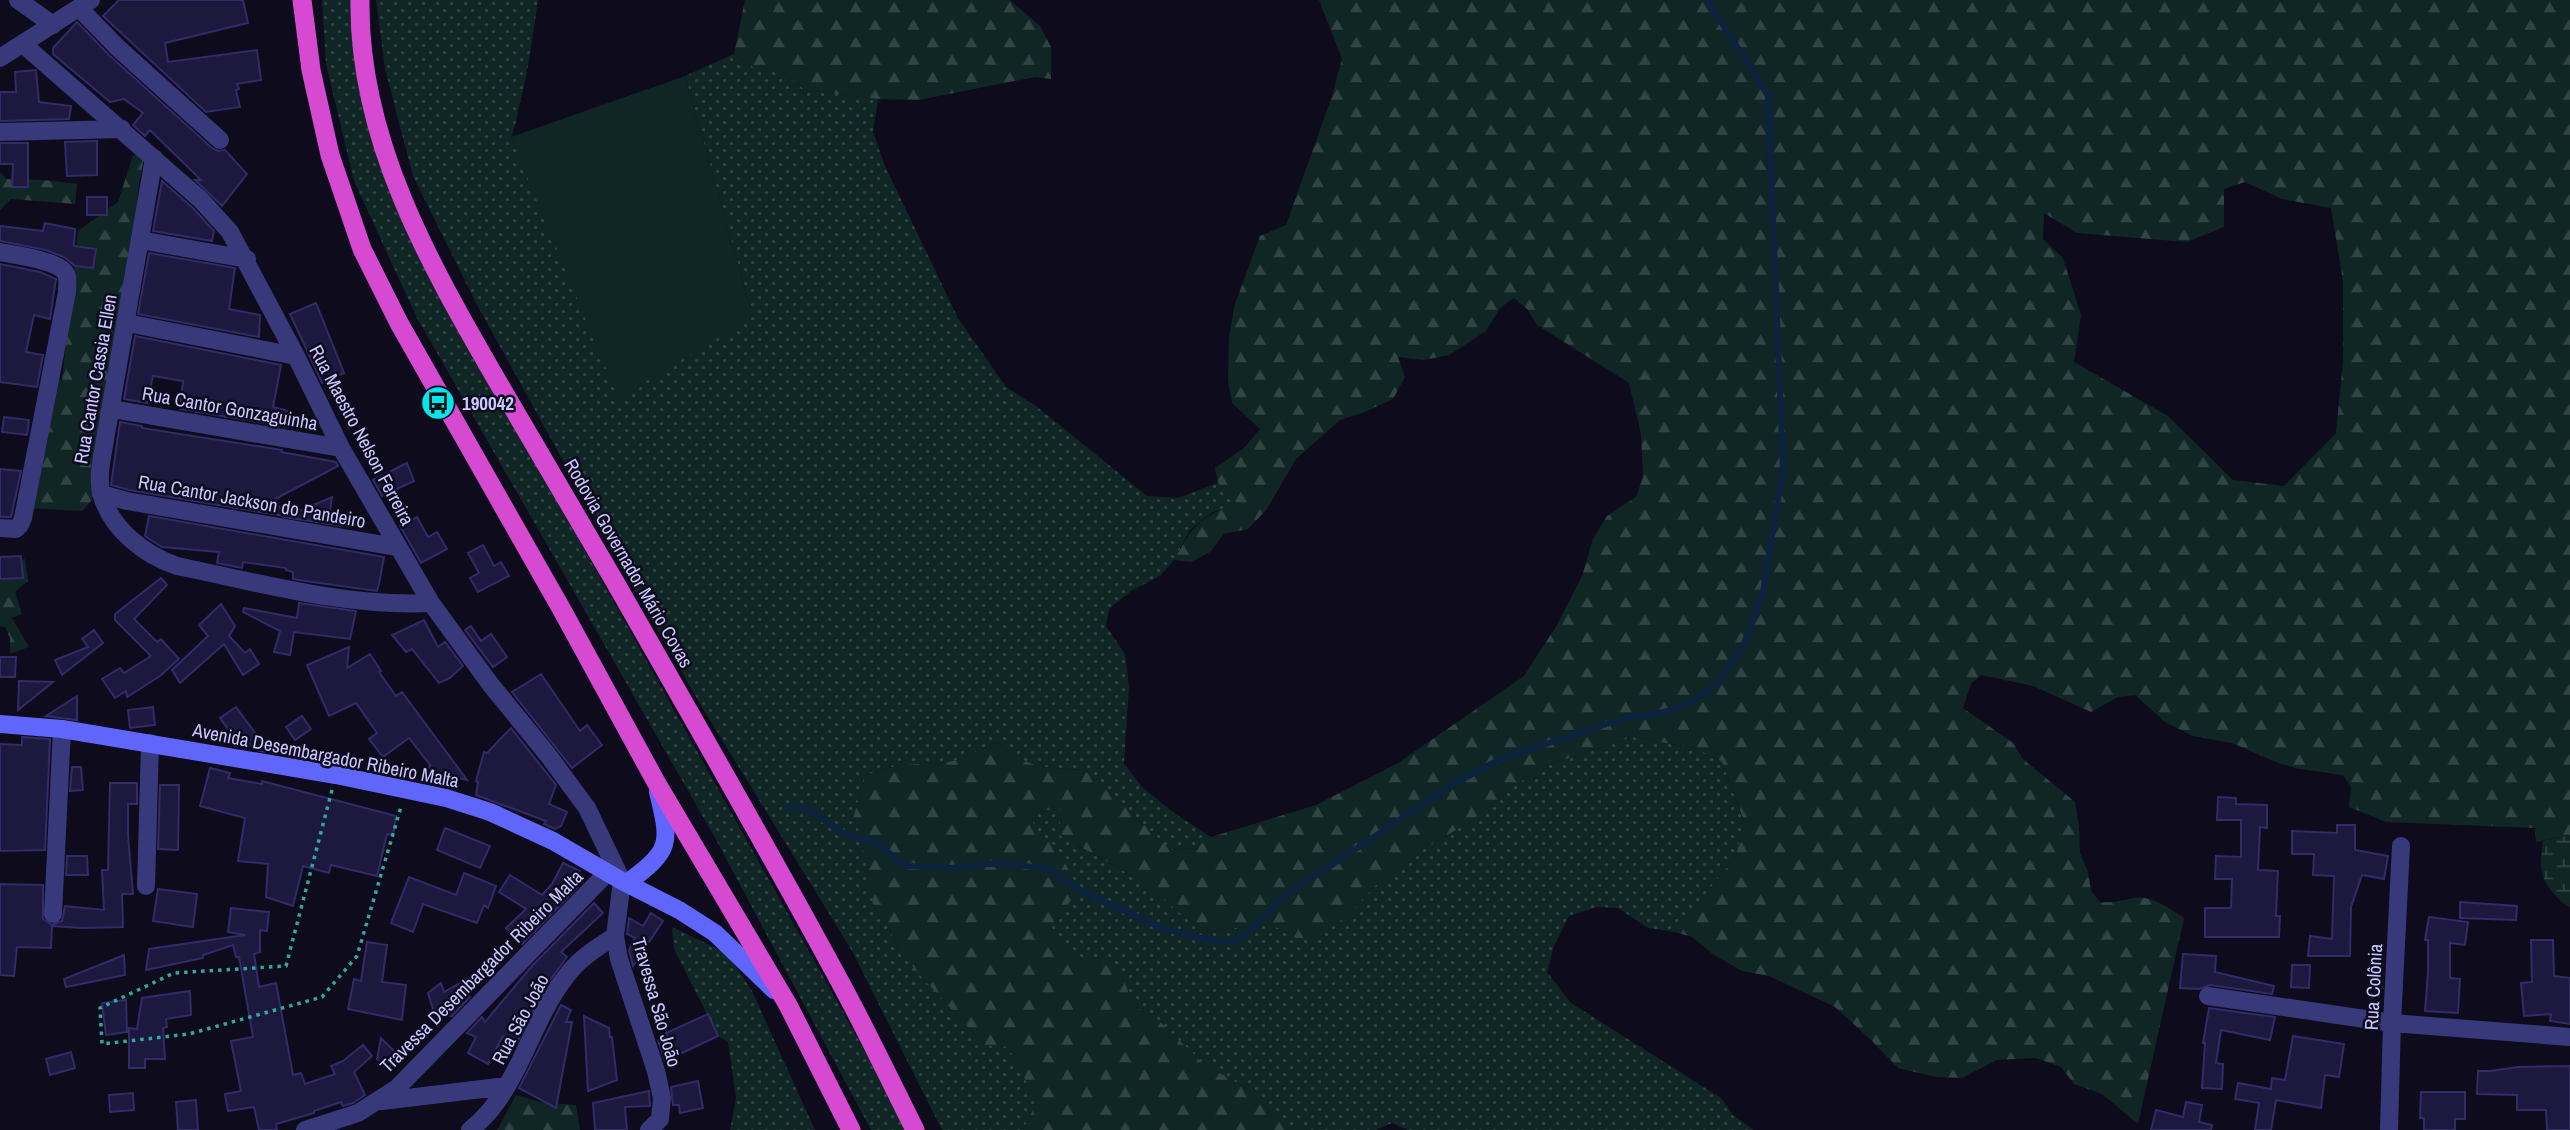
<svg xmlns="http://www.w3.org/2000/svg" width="2570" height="1130" viewBox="0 0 2570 1130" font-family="'Archivo Narrow',sans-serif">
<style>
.grass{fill:url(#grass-dots)}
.forest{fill:url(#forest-firs);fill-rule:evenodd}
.wetland{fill:url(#wetland-marsh)}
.pitch{fill:#0f2624}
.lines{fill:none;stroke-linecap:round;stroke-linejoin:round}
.stream{stroke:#0c2340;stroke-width:6}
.building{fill:#1d183d;stroke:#332a68;stroke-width:2}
.path{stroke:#2eab9c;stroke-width:3.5;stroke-dasharray:3.5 5;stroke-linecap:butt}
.minor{stroke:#37397b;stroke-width:18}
.secondary{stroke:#6066fc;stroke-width:18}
.trunk{stroke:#d64ad2;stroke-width:19}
.labels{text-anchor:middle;stroke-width:5;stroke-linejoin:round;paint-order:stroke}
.street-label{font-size:19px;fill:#cac7fe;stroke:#0d0b1c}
.poi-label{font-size:19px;font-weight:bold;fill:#cac7fe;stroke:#0d0b1c;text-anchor:start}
</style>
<defs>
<pattern id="grass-dots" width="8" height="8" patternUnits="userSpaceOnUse" patternTransform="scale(1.75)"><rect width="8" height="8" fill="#0f2624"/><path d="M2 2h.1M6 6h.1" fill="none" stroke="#314445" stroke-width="1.8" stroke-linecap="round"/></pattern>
<pattern id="forest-firs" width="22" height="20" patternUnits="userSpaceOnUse" patternTransform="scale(1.75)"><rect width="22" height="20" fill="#0f2624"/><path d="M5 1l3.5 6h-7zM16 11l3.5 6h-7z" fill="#314445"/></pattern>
<pattern id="wetland-marsh" width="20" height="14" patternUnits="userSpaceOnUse" patternTransform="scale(1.75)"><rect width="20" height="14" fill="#0f2624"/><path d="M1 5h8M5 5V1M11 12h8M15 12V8" fill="none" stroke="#314445"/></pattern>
</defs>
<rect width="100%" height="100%" fill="#0d0b1c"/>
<!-- grass -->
<path class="grass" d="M 322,0 L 354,0 L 366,109 L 546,481 L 909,1130 L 871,1130 L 714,836 L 417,318 L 354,181 L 326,64 Z
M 376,0 L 538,0 C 533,33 529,67 521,99 C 517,113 517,124 511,137 L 753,317 L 685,76 L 734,54 L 756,69 L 779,69 L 805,90 L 878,99 L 873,132 L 885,166 L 958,318 L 1006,387 L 1036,406 L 1147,496 L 1178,498 L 1218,483 L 1238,503 L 1211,513 L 1190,530 L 1174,560 L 1160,576 L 1131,591 L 1109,609 L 1106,626 L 1125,654 L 1129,687 L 1124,763 L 1142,787 L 1177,815 L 1211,837 L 1195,848 L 1171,850 L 1085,770 C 1044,768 1029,769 996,742 L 962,759 L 943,763 L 899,765 L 866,775 L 853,818 L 861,835 L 873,905 L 888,926 L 901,954 L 984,1045 L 1008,1046 L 1037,1102 L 1023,1130 L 942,1130 L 852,951 L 703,709 L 630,582 L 476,303 L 413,176 L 385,69 Z
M 1633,737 L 1698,749 L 1722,762 L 1744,822 L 1736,856 L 1675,932 L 1648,928 L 1618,908 L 1597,907 L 1569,916 L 1554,946 L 1547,972 L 1571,1003 L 1721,1098 L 1733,1115 L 1754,1130 L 1408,1130 L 1392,1123 L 1376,1130 L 1309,1130 L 1280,1123 L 1251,1091 L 1204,1064 L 1158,1020 L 1134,1006 L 1123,979 L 1071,955 L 1050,926 L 1079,890 L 1031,828 L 1037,811 L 1062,809 L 1078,846 L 1147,884 L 1189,921 L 1208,931 L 1271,924 L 1296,938 L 1346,917 L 1375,886 L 1425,848 L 1468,823 L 1539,768 Z
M 672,927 L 728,954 L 752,991 L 815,1130 L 730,1130 L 736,1098 L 728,1042 L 718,1036 L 674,949 Z"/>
<!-- forest -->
<path class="forest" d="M 745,0 L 1010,0 L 1040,26 L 1051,47 L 1051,79 L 1035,77 L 919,100 L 878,99 L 805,90 L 779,69 L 756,69 L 734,54 Z
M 1319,0 L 2570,0 L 2570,835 L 2536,842 L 2535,828 L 2386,822 L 2349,807 L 2351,787 L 2343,775 L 2299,769 L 2276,762 L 2232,743 L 2193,736 L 2165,722 L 2135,695 L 2118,697 L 2091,712 L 2033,686 L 1981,675 L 1971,684 L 1963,708 L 2013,743 L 2023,759 L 2075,802 L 2079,826 L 2080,853 L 2088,872 L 2091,891 L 2100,902 C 2114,903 2119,901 2133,898 C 2152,895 2168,908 2184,918 L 2138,1124 L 2102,1094 L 2074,1084 L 2061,1067 L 2036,1058 L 1997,1060 L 1962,1078 L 1936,1077 L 1898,1068 L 1871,1040 L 1835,1007 L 1769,976 L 1742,971 L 1714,955 L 1692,937 L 1675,932 L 1736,856 L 1744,821 L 1722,762 L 1698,749 L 1633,737 L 1539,768 L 1468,823 L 1425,848 L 1375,886 L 1346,917 L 1315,938 L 1296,938 L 1271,924 L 1208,931 L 1189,921 L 1147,884 L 1059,835 L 1061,809 L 1037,811 L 1031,828 L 1057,848 L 1079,890 L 1051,926 L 1071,954 L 1106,962 L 1123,979 L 1134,1006 L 1158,1020 L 1204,1064 L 1251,1091 L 1280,1122 L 1309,1130 L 1023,1130 L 1037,1102 L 1008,1047 L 984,1045 L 901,954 L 888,926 L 873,905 L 861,835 L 853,818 L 866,775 L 899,765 L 943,763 L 962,759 L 996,742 C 1029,769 1044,768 1085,770 L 1171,850 L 1195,848 L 1211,837 L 1316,805 L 1398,763 L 1524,676 L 1557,625 L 1582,576 L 1593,539 L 1607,516 L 1636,497 L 1643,477 L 1641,434 L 1629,383 L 1537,325 L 1528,310 L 1514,298 L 1500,308 L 1486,331 L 1449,355 L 1424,360 L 1398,357 L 1405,377 L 1393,399 L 1365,412 L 1340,420 L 1296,459 L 1267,509 L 1248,529 L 1224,534 L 1210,552 L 1191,562 L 1174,560 C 1193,525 1200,517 1237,503 L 1218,483 L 1215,468 L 1244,448 L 1260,429 L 1232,403 L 1228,380 L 1229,336 L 1235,304 L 1260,236 L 1286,225 L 1332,96 L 1342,59 ZM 2245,182 L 2282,199 L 2331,208 L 2343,281 L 2343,361 L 2336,433 L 2284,486 L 2233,480 L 2168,416 L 2074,362 L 2081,315 L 2063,258 L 2043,239 L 2044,213 L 2077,233 L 2187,242 L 2224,227 L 2224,189 Z
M 133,155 L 144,158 L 139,184 L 127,291 L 92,500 L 82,511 L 28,508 L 49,371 L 62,381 L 78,231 L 118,202 Z
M 0,172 L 7,179 L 44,180 L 77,184 L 75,204 L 11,199 L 0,210 Z
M 25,559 L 28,581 L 15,592 L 22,614 L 12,618 L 29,647 L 10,654 L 10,638 L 5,627 L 0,626 L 0,565 Z
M 516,1095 L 540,1102 L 576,1105 L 580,1130 L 497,1130 Z"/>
<!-- wetland -->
<path class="wetland" d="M 2570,835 L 2570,907 C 2564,905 2561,902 2557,897 C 2538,878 2540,866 2543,841 Z"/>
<!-- pitch -->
<path class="pitch" d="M 685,76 L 753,317 L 618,398 L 511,137 Z"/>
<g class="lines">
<!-- stream -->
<path class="stream" d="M 787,806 L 807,809 L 848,836 L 874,841 L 906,866 L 949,868 L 1000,863 L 1049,869 L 1079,890 L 1162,928 L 1209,940 L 1235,941 L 1255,926 L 1285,896 L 1452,785 L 1500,759 L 1625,718 L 1656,714 L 1682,707 L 1715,686 L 1742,649 L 1763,592 L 1783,469 L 1768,95 L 1707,0"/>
</g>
<!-- building -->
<path class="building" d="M 119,0 L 243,0 L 248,23 L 165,43 L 168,62 L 257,50 L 261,80 L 237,84 L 239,89 L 236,90 L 240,107 L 206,112 L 103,16 Z
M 77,22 L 110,56 L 212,148 L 218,151 L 225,150 L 247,174 L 222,206 L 195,180 L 201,180 L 150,130 L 145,136 L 133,125 L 143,113 L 124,99 L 110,102 L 53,54 L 53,48 Z
M 36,70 L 39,102 L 71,106 L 69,119 L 0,121 L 0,92 L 16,92 L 15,72 Z
M 97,141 L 97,175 L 67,176 L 65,142 Z
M 0,143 L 28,143 L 28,187 L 12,187 L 13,164 L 0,164 Z
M 162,181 L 193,208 L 214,231 L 212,241 L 153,231 Z
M 87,197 L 107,197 L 107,215 L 87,215 Z
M 45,223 L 75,229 L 74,246 L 96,249 L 93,268 L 75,266 L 64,257 L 46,250 L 0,241 L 0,226 L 43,231 Z
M 149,253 L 235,268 L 229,309 L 260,315 L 259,337 L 138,314 Z
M 0,264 L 40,272 L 56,279 L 50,319 L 34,315 L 26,352 L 43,355 L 37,387 L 0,382 Z
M 316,303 L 344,373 L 322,383 L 290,314 Z
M 135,336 L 281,365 L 273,407 L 292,412 L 288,427 L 180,409 L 183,381 L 153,376 L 147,403 L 124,399 Z
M 4,417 L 29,420 L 27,435 L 2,432 Z
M 120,422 L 142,426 L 142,428 L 282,450 L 281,452 L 336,462 L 338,466 L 275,499 L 284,516 L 129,490 L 111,485 Z
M 407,463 L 414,481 L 382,496 L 373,480 Z
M 0,469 L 21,471 L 11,517 L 0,517 Z
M 332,497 L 330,511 L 344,513 L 342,526 L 285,517 Z
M 149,516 L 384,557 L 379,584 L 377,591 L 305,581 L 293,579 L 293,572 L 286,570 L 286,568 L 243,562 L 242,568 L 217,563 L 219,552 L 162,547 L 145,536 Z
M 417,517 L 428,537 L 437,532 L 447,549 L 421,563 L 400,526 Z
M 483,545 L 494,566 L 501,562 L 509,576 L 478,592 L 470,578 L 479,573 L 468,553 Z
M 21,556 L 23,578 L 0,579 L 0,557 Z
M 161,578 L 167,585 L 134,619 L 157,642 L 161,639 L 179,659 L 160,676 L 127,697 L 126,691 L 115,698 L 102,679 L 120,668 L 124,673 L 151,656 L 115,620 L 115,614 Z
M 299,603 L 356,611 L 350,639 L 294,632 L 290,655 L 274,652 L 280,631 L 243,612 L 244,608 L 297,618 Z
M 221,604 L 235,626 L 229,636 L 245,653 L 250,649 L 259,664 L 243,675 L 224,644 L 180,683 L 172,670 L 208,636 L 199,625 Z
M 424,620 L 438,647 L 445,642 L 463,666 L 450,678 L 439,683 L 412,649 L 406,652 L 392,635 Z
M 471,626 L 481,641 L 491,634 L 507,657 L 493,667 L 465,630 Z
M 94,630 L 103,643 L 62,675 L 55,660 L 88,647 L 82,639 Z
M 349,647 L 347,668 L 370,654 L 381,671 L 379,672 L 396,696 L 402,692 L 467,780 L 444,775 L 440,785 L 423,782 L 430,765 L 409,738 L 383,757 L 369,739 L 377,733 L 356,703 L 329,716 L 307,665 Z
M 0,657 L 16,657 L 15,677 L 0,677 Z
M 541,674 L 580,731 L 587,725 L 602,745 L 572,768 L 512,692 Z
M 19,681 L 53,682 L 18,710 Z
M 77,696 L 77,720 L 46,716 Z
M 153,707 L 155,725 L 130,728 L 128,710 Z
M 236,707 L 269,752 L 259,751 L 240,737 L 236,740 L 220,718 Z
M 302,716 L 311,729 L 295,740 L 286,727 Z
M 511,728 L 556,785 L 549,804 L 567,812 L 561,826 L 555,829 L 544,824 L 546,821 L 476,795 L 478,782 L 476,781 L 484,752 L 487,753 Z
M 22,737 L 50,739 L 45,850 L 0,851 L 0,744 L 22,745 Z
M 72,767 L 81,767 L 83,790 L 70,791 Z
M 210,768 L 230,773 L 228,778 L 262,784 L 262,781 L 396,816 L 393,835 L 387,834 L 377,876 L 331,865 L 329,873 L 303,866 L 293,906 L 266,897 L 268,864 L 238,861 L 245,818 L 200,806 Z
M 110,783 L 137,783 L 137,804 L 128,804 L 128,835 L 133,894 L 122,894 L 123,927 L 82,928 L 52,926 L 51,948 L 17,947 L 14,976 L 0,975 L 0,884 L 43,885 L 43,919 L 52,925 L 62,921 L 65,906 L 104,910 L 102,870 L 108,870 Z
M 160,785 L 179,785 L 178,850 L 158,849 Z
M 2218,797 L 2236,798 L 2236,804 L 2267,805 L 2267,828 L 2260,827 L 2258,870 L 2278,871 L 2276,916 L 2280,916 L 2279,937 L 2205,937 L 2205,908 L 2231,908 L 2232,879 L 2215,879 L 2216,856 L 2241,857 L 2241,820 L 2217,820 Z
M 2337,825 L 2355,825 L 2355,850 L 2388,856 L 2384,879 L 2362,875 L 2351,907 L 2350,956 L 2308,956 L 2310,936 L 2332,939 L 2334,876 L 2313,875 L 2314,854 L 2292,854 L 2292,831 L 2337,833 Z
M 445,828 L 490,846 L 480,868 L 437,850 Z
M 67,856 L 87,856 L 88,875 L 66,875 Z
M 563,863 L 580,871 L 574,882 L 578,887 L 522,944 L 517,939 L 520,938 L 514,936 L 506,928 L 526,909 L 499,892 L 510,875 L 542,895 L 552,884 Z
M 464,873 L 496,886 L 488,908 L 484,905 L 477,923 L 423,904 L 413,932 L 391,923 L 409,877 L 456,895 Z
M 158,889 L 197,894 L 193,927 L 153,921 Z
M 2460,902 L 2517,906 L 2516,920 L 2460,918 Z
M 594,903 L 603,913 L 561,952 L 567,957 L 548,983 L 516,1044 L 503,1036 L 498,1045 L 500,1048 L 497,1047 L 488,1064 L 468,1053 L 476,1037 L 467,1033 L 482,1017 L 485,1022 L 531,967 Z
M 231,908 L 269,912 L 267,931 L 260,930 L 260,952 L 254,954 L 259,987 L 276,983 L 293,1075 L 301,1073 L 305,1084 L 335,1074 L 331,1066 L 343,1061 L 363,1045 L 372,1056 L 354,1072 L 365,1095 L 353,1103 L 343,1106 L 341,1102 L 314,1111 L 314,1113 L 276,1124 L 277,1130 L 259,1130 L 254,1107 L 228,1111 L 225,1094 L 241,1091 L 231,1041 L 253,1037 L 239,957 L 236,957 L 233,945 L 203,955 L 203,958 L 146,970 L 149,949 L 245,935 L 228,932 Z
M 651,913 L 663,921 L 633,966 L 629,950 L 635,938 L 627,934 L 629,918 L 643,926 Z
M 2429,917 L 2468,922 L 2465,945 L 2450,943 L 2450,978 L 2460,979 L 2458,1013 L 2425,1011 L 2428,972 L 2428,940 L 2425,940 Z
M 2531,940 L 2553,940 L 2554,976 L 2570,978 L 2570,1024 L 2550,1021 L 2551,1014 L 2524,1016 L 2521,983 L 2532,982 Z
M 367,942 L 387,945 L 382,982 L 406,985 L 402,1020 L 348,1009 L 354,979 L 361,981 Z
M 2183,954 L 2216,956 L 2215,972 L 2274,986 L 2272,994 L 2210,985 L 2199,989 L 2180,988 Z
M 124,955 L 125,975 L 66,987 L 64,979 Z
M 2292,965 L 2310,965 L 2309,988 L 2291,987 Z
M 462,982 L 470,997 L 452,1016 L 435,1016 L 428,993 L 441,983 L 444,992 Z
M 190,991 L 191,1015 L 166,1019 L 167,1027 L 163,1028 L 165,1059 L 145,1059 L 145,1068 L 129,1068 L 129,1028 L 137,1029 L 142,998 Z
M 126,1000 L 127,1032 L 106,1035 L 102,1003 Z
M 561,1005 L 571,1010 L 566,1022 L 572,1022 L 556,1108 L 519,1088 Z
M 2209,1008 L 2275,1017 L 2270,1040 L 2221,1030 L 2216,1063 L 2223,1064 L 2222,1089 L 2202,1088 L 2205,1043 L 2203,1043 Z
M 708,1014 L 718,1036 L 665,1061 L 658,1040 L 667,1035 L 666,1033 Z
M 584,1016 L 609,1028 L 610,1037 L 612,1037 L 617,1080 L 588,1091 Z
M 2293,1036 L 2344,1044 L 2339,1077 L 2325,1075 L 2321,1108 L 2276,1100 L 2271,1130 L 2255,1130 L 2259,1103 L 2235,1099 L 2238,1083 L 2271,1089 L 2272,1078 L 2285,1080 Z
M 381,1038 L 398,1055 L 385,1068 L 377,1059 Z
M 71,1052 L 75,1068 L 50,1075 L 46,1059 Z
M 2570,1066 L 2570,1130 L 2547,1130 L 2546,1110 L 2517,1110 L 2517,1095 L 2477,1094 L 2478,1071 L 2490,1071 L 2518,1067 Z
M 698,1081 L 703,1108 L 680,1113 L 679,1105 L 673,1105 L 671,1087 Z
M 649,1091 L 650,1106 L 625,1107 L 627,1130 L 595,1130 L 593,1103 Z
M 2421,1092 L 2465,1092 L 2465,1119 L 2455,1119 L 2455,1130 L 2424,1130 L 2424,1118 L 2420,1118 Z
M 133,1093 L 134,1110 L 110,1112 L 109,1095 Z
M 196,1100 L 198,1130 L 178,1130 L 176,1102 Z
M 2186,1102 L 2202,1105 L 2199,1122 L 2212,1125 L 2211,1130 L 2151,1130 L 2156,1110 L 2183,1117 Z"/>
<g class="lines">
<!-- path -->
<path class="path" d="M 332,790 L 286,966 L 174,973 L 100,1008 L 102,1044 L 189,1034 L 322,997 L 357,956 L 401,807"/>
<!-- minor -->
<path class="minor" d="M 18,0 L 53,25
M 79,8 L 118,48 L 220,140
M 24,45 L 201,200 L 230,232 L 296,356 L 341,448 L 431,603 L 491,685 L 548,755 L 587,808 L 622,881 L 615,936 L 619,959 L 656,1071 L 662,1098 L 660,1119 L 649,1130
M 0,58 L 91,0
M 0,132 L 122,129
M 154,158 L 102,457 C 100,469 98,483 102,496 C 112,530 145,555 177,566 C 260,583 346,607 431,603
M 140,240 L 247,259
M 0,252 C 15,255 54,260 64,271 C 69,276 67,285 67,292 L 23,518 L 20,525 L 16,529 L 0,528
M 127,323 L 296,356
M 112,409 L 341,448
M 101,494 L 127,501 L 396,547
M 146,886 L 150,743
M 53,914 L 62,729
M 2208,996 L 2392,1023 L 2570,1037
M 382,1101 L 507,1086
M 305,1130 L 358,1113 L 397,1088 L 608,872
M 470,1130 C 522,1089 529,1018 572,969 C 584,955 600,946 615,936
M 2389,1130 L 2392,1023 L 2401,846"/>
<!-- secondary -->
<path class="secondary" d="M 0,724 L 62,729 L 336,775 L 446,798 L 490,812 L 553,841 L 622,881 L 679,910 L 715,933 L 774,990
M 627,883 C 671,850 671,845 658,792"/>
<!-- trunk -->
<path class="trunk" d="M 302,0 L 311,70 L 330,155 L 362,249 L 399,323 L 562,610 L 656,782 L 788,1005 L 851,1130
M 360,0 C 358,141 431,266 499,384 C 538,450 577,516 615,582 C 693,719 772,855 846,993 C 870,1038 892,1084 915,1130"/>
</g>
<!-- icons -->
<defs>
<g id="bus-disc" transform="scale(1.75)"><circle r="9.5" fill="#04e5ee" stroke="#0d0b1c"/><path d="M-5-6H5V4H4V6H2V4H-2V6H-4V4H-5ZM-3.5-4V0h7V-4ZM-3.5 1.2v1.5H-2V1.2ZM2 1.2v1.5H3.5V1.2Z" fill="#111"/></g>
</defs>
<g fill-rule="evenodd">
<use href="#bus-disc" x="438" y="403"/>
</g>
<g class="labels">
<!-- street labels -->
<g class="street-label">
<text transform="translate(95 379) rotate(-80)" y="7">Rua Cantor Cassia Ellen</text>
<text transform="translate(230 408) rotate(10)" y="7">Rua Cantor Gonzaguinha</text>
<text transform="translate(362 435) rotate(62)" y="7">Rua Maestro Nelson Ferreira</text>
<text transform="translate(252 501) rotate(10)" y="7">Rua Cantor Jackson do Pandeiro</text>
<text transform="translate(629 563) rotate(60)" y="7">Rodovia Governador Mário Covas</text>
<text transform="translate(326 755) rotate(11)" y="7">Avenida Desembargador Ribeiro Malta</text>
<text transform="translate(481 971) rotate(-45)" y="7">Travessa Desembargador Ribeiro Malta</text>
<text transform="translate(2373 987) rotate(-87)" y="7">Rua Colônia</text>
<text transform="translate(657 1002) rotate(74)" y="7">Travessa São João</text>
<text transform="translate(520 1019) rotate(-62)" y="7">Rua São João</text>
</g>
<!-- poi labels -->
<g class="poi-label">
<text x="462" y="410">190042</text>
</g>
</g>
</svg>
